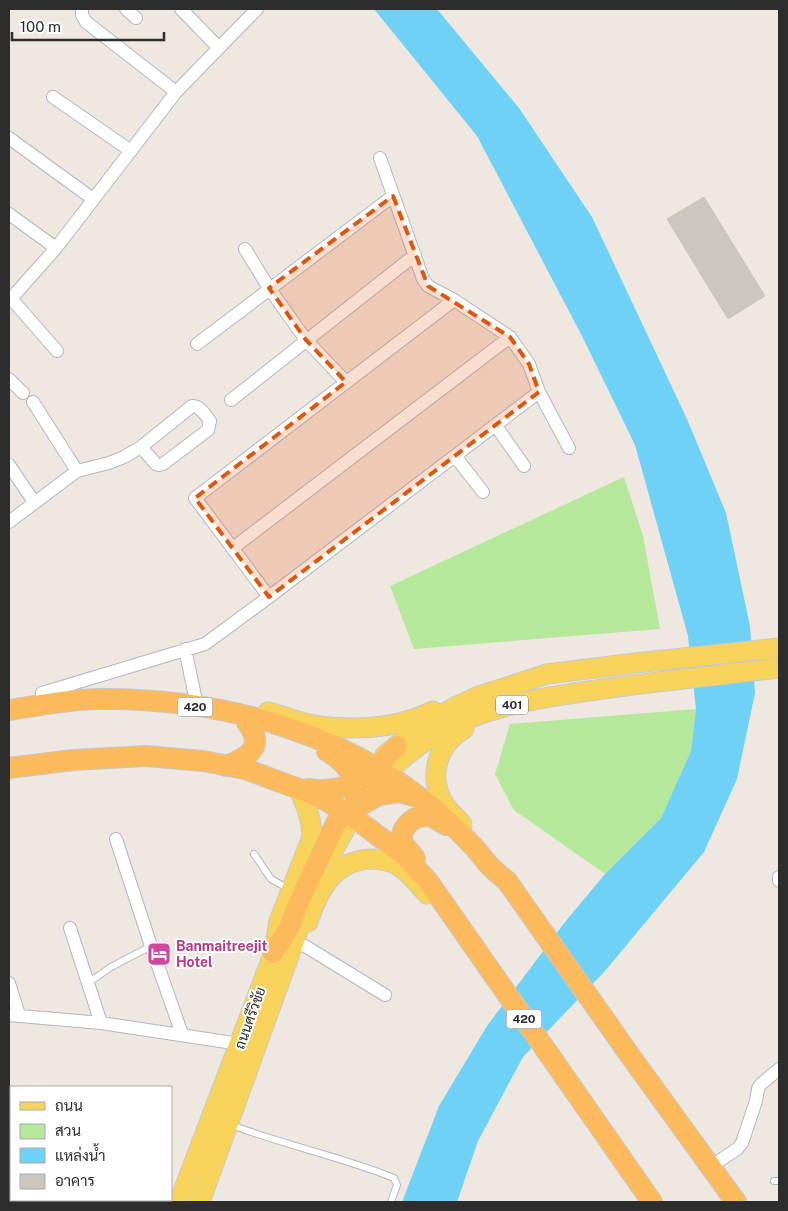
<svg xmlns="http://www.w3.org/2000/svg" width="788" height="1211" viewBox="0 0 788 1211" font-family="'Public Sans',Sarabun,sans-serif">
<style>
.green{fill:#b5e89a}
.water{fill:#6fd1f5}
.building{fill:#cbc6be;stroke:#cbc5b9}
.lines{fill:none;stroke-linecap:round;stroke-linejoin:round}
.service-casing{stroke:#b3b6c1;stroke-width:8}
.minor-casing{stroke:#b3b6c1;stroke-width:14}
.primary-casing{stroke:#c8c8c8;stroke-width:21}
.trunk-casing{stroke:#c8c8c8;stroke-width:22}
.service{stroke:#fff;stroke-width:6}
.minor{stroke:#fff;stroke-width:12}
.primary{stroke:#f8d35c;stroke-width:19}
.trunk{stroke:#fcba5c;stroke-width:20}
.marked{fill:#df570e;fill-opacity:0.2;stroke:#df570e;stroke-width:4;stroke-dasharray:10 6;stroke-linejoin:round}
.labels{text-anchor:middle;stroke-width:4;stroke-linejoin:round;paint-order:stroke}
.shield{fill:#fff;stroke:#6c6c6c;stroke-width:1}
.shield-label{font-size:12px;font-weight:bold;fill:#2d2d2d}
.hotel-label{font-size:14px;font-weight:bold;fill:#b23c85;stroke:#fff;text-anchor:start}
.street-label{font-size:14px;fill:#2d2d2d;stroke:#fff}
</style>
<rect width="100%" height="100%" fill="#efe8e0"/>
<!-- green -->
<path class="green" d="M 624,477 L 643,536 L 660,629 L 414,649 L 390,586 Z
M 696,709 L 691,751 L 661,818 L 605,874 L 514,810 L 495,774 L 510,724 Z"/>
<!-- water -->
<path class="water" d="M 374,9 L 437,9 L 519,108 L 592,217 L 687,419 L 726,513 L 750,626 L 755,693 L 737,779 L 704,852 L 605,971 L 523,1057 L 478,1141 L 457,1202 L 402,1202 L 439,1106 L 487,1026 L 565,922 L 605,874 L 661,818 L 691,751 L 696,709 L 688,636 L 635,445 L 582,336 L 477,136 Z"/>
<!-- building -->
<path class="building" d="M 704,197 L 765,296 L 728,319 L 667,219 Z"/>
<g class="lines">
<!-- service casing -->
<g class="service-casing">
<path id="service" d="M 254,854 L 271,879 L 289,889
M 88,983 L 111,967 L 151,946
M 229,1124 C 283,1145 340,1156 394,1178 L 397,1185 L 391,1202
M 774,1181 L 779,1181"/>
</g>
<!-- minor casing -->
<g class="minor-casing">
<path id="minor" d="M 126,9 L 136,18
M 181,9 L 219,48
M 176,92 L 257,9
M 53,97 L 131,151
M 9,138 L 93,199
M 380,158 L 423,279 L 428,286 L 454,300 L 510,337 L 529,364 L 539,392 L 569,448
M 9,214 L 56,248
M 245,249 L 269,288 L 306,340 L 346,382
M 9,296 L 57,351
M 9,301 L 56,248 L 176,92 L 86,22 L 82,15 L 82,9
M 197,344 L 393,196
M 9,379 L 23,393
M 231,400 L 415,255
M 33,402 L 77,471
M 496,426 L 524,466
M 455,456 L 483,492
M 9,465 L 34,502
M 9,522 L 77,471 L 109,463 L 124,457 L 141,447 L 156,464 L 159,465 L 163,464 L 208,430 L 210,421 C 205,415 201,406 192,406 L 141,447
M 233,548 L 510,337
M 269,597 L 195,498 L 454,300
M 185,649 L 195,696
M 44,705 L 42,693 L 205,644 L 269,597 L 539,392
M 116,839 L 151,946 L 182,1034
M 779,877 L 779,881
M 70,928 L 101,1023
M 300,943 L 385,995
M 9,983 L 19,1015
M 9,1015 L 101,1023 L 240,1044
M 710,1167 L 737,1149 L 742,1143 L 756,1101 L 758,1089 L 760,1085 L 779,1069
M 9,1186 L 11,1187
M 76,1200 L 88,1202"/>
</g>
<!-- primary casing -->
<g class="primary-casing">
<path id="primary" d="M 268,712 C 281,715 295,721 309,724 C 349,731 395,730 433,711
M 385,755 L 434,719 L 457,706 L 479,696 L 547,674 L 635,663 L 779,648
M 374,784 C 396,763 422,740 449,727 C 497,704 550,696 603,689 C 661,681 720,675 779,668
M 462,824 C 455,816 446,809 442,800 C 428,773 439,743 464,729
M 330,856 L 358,806
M 308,922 C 318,891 334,860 371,859 C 380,859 391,861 400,867 C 410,874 419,885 427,894
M 274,950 L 279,921 L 312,837 C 312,819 306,804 298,788
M 179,1202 L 279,939
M 200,1202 L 307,906"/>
</g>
<!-- trunk casing -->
<g class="trunk-casing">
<path id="trunk" d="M 9,710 C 38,706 69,699 99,699 C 213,698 333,728 423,800 C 441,814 457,829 473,846 C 480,853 485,862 493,869 C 497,873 502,877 507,881 L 629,1054 L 736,1202
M 327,751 C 354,767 362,787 352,817
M 226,766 C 248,758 266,746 247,723
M 9,768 L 73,760 L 146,756 L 203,761 L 245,769 L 307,792 L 325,800 L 357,820 L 404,855 L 428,881 L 652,1202
M 374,781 L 381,762 L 397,746
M 308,789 C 328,792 349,788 366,777
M 415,858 C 411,853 405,847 403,842 C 399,831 409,820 419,817 C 422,816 427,816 431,816 L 446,825
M 273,953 L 289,928 L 298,904 L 325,846 L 336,823 L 346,813 L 379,795 L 399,792 L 417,797"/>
</g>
<!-- service -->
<use href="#service" class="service"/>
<!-- minor -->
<use href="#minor" class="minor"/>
<!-- primary -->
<use href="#primary" class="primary"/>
<!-- trunk -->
<use href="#trunk" class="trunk"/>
</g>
<!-- marked area -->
<path class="marked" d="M 393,196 L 428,286 L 510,337 L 529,364 L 539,392 L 269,597 L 195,498 L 346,382 L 306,340 L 269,288 Z"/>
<!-- icons -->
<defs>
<g id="hotel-square" transform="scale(1.25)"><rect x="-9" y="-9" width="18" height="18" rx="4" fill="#d1479c" stroke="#fff"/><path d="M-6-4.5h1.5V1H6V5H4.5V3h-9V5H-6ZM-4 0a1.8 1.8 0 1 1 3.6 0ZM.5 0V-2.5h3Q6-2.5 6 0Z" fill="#fff"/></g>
</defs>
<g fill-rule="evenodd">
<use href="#hotel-square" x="159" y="954"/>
</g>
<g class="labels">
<!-- shield labels -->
<g class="shield">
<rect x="496" y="695.5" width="32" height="19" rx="4"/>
<rect x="177.5" y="697.5" width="35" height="19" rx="4"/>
<rect x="506.5" y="1009.5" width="35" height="19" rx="4"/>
</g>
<g class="shield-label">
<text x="512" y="709">401</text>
<text x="195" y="711">420</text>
<text x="524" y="1023">420</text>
</g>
<!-- hotel labels -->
<g class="hotel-label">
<text x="176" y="951">Banmaitreejit<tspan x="176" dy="16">Hotel</tspan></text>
</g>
<!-- street labels -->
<g class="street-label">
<text transform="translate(250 1018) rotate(-70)" y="5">ถนนศรีวิชัย</text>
</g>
</g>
<!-- border -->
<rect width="788" height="1211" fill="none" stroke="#2d2d2d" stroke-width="20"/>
<!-- legend -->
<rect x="10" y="1086" width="162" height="115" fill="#ffffff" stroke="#ababab"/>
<rect x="20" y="1102" width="25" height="8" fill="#f8d35c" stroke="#ababab"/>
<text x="55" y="1111" font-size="15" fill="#2d2d2d">ถนน</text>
<rect x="20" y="1124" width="25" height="15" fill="#b5e89a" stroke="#ababab"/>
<text x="55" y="1136" font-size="15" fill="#2d2d2d">สวน</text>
<rect x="20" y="1148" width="25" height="15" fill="#6fd1f5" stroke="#ababab"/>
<text x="55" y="1161" font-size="15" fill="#2d2d2d">แหล่งน้ำ</text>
<rect x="20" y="1174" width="25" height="15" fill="#cbc6be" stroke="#ababab"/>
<text x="55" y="1186" font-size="15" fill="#2d2d2d">อาคาร</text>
<!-- scale -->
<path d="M12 32v8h152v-8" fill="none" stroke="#2d2d2d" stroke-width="2.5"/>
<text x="20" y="32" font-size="15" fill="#2d2d2d" stroke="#ffffff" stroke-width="4" paint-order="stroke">100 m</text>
</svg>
